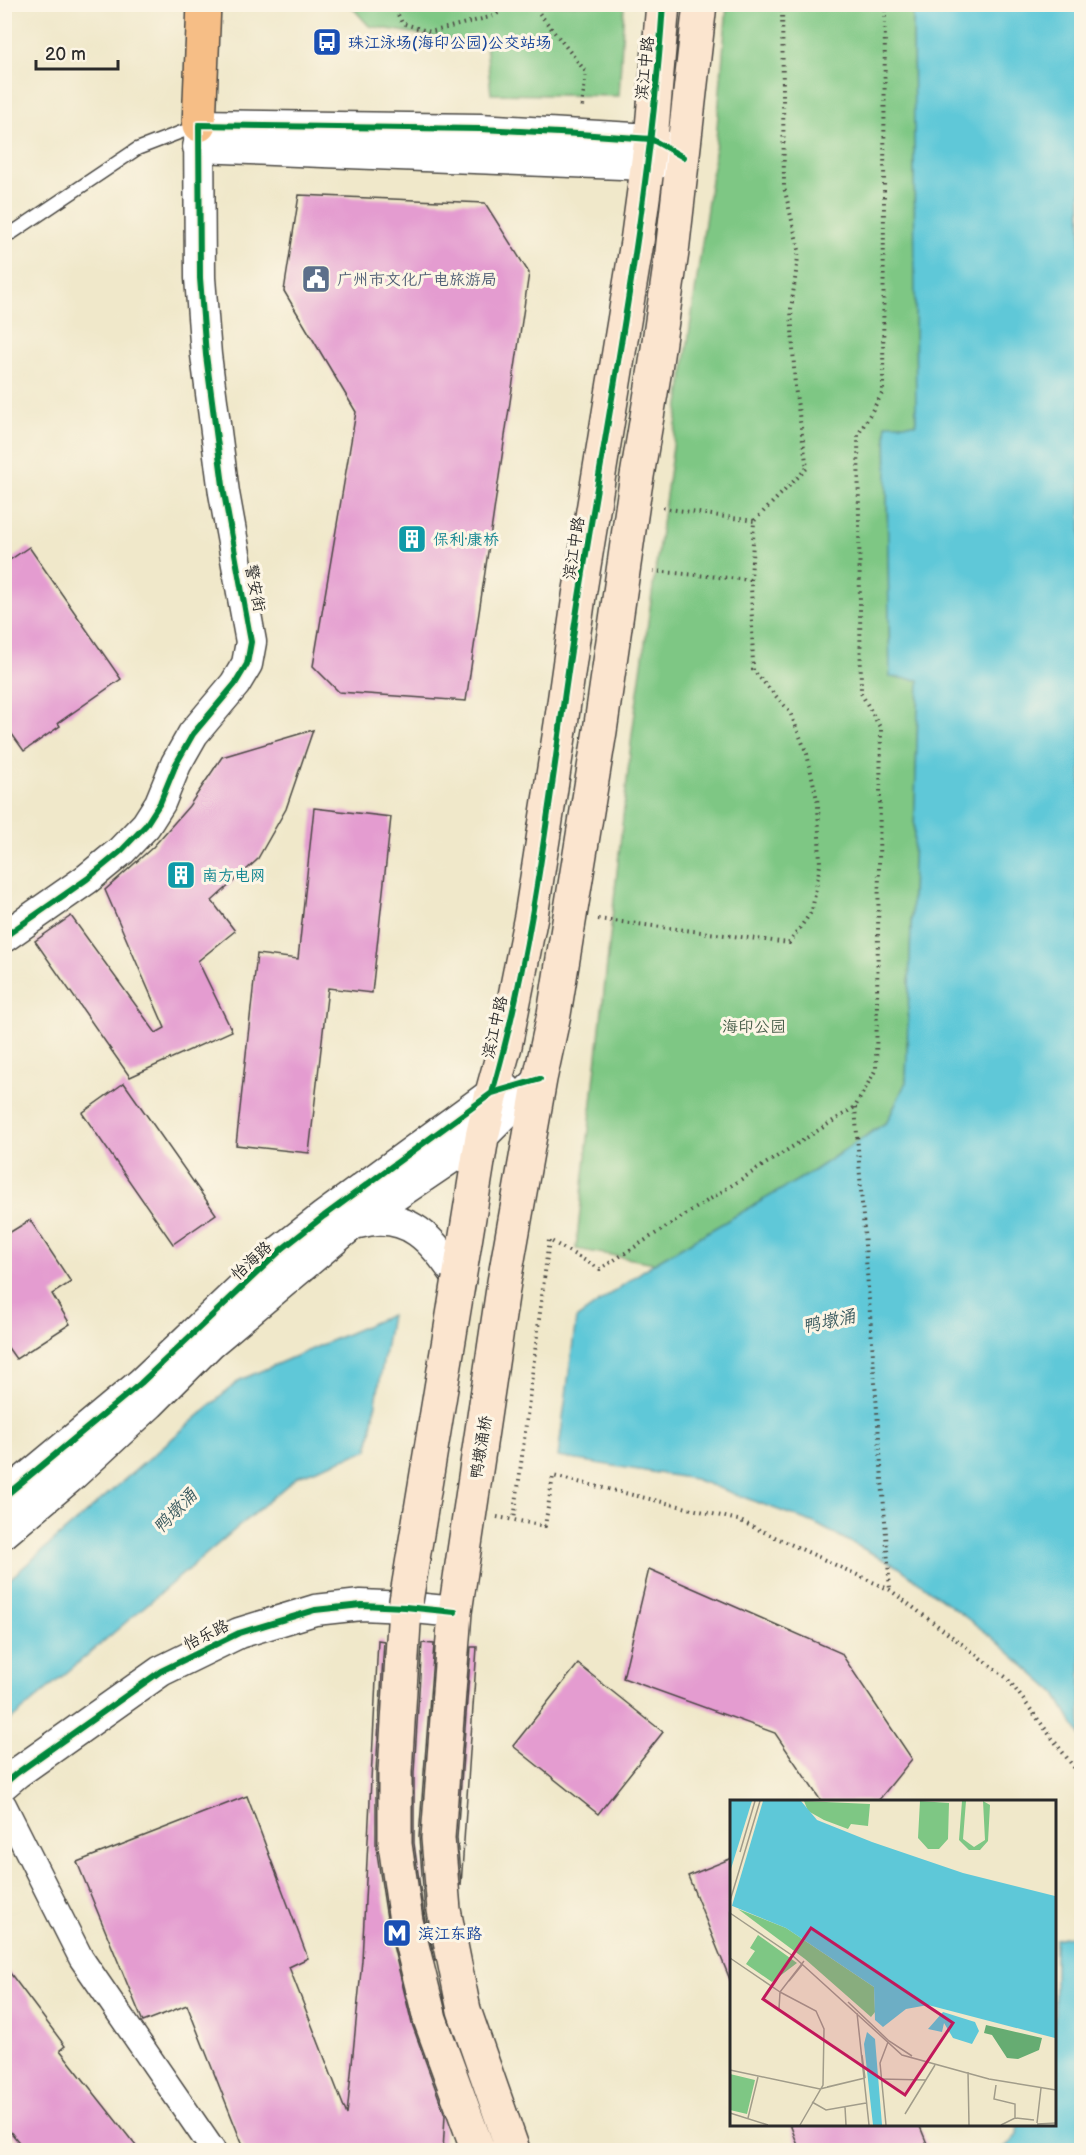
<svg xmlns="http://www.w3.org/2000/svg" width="1086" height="2155" viewBox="0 0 1086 2155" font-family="'Balsamiq Sans','LXGW WenKai TC',sans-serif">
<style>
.green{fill:#7ec784;stroke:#547958;stroke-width:1.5}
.water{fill:#5ec8d8;stroke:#447a82;stroke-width:1.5}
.building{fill:#e49cd0}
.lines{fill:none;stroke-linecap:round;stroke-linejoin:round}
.service-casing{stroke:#494743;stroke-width:15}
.minor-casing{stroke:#494743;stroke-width:27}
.tertiary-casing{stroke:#494743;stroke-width:33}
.secondary-casing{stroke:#494743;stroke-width:36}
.trunk-casing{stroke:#494743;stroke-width:36}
.path{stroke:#494743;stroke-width:4;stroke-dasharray:1.5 4.5;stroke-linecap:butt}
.service{stroke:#fff;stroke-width:12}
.minor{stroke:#fff;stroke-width:24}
.tertiary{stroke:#fff;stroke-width:30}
.secondary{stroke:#fbe5cf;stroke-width:33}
.trunk{stroke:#f6be86;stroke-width:33}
.secondary-bridge-casing{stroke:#494743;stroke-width:36;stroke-linecap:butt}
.secondary-bridge{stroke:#fbe5cf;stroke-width:33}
.cycleway-casing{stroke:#fcf5e5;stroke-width:10}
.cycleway{stroke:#00873e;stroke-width:6}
.labels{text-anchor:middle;stroke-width:6;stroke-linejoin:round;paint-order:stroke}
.transit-label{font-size:16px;fill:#164399;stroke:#fcf5e5;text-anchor:start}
.street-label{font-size:16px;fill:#2b2b2b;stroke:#fcf5e5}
.service-label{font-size:16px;fill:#4e5e75;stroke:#fcf5e5;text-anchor:start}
.culture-label{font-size:16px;fill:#0d838f;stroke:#fcf5e5;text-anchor:start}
.park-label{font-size:16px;fill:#445a46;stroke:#fcf5e5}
.water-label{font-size:18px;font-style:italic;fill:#3a5a5f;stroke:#fcf5e5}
.inset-road{fill:none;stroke:#a19c8a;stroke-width:1.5}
.view{fill:#c2185b;fill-opacity:0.15;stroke:#c2185b;stroke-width:3}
.inset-edge{fill:none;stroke:#2b2b2b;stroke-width:3}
</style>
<rect width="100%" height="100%" fill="#fcf5e5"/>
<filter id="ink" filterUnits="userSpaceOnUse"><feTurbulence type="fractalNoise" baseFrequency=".0167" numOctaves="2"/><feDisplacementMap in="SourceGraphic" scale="12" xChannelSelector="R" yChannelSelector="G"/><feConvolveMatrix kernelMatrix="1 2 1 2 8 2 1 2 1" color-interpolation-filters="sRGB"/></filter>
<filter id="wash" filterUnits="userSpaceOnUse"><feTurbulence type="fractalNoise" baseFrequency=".008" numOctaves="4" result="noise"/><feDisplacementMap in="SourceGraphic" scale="24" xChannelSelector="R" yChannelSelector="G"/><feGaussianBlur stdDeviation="1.35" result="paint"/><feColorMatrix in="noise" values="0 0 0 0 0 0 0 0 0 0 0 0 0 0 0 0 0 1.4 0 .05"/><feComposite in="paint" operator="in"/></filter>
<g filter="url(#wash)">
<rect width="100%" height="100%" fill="#f0e8ca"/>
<!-- green -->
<path class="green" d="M 350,5 L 624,5 L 619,96 L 491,94 L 486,45 L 369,26 Z
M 727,5 L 913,5 L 916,425 L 886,425 L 890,677 L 919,679 L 906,1082 L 887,1122 L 810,1173 L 654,1263 L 576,1249 L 632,734 L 715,152 Z"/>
<!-- water -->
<path class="water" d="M 913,5 L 1081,5 L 1081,1737 L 1056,1694 L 992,1637 L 900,1568 L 814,1523 L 694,1479 L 558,1457 L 576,1319 L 654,1263 L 810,1173 L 887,1122 L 906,1082 L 919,680 L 890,677 L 886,424 L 916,424 Z
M 391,1315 L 368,1450 L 298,1476 L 5,1725 L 5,1583 L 240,1380 Z
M 1069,1936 L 1081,1944 L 1081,2150 L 1003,2150 L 1017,2135 L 1018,2124 L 1054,2124 L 1055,1939 Z"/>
<g id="blocks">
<!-- building -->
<path class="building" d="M 299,195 L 485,203 L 529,273 L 466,701 L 339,692 L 313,666 L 356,412 L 284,291 Z
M 29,547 L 121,679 L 58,723 L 60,726 L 24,751 L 4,723 L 4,564 Z
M 313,730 L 286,809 L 257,860 L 212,901 L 235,931 L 198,961 L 232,1031 L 130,1077 L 35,941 L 71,916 L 156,1033 L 165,1028 L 105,890 L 153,847 L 189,806 L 222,757 Z
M 314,808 L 391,817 L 372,993 L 328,988 L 309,1153 L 236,1145 L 257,954 L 298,959 Z
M 124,1083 L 216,1214 L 173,1244 L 82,1113 Z
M 30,1220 L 71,1282 L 52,1294 L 70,1324 L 16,1359 L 4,1342 L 4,1236 Z
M 649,1569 L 841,1653 L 912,1759 L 878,1801 L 821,1801 L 775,1733 L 623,1678 Z
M 378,1640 L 384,1641 L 376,1771 L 376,1847 L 388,1925 L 412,2024 L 445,2115 L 443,2151 L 245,2151 L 187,2005 L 143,2022 L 77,1862 L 247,1796 L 308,1958 L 289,1967 L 347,2115 L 362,1960 Z
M 422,1643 L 434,1644 L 419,1837 L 425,1912 L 435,1961 L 424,1917 L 414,1843 L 414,1773 Z
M 471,1647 L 477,1647 L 461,1886 L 457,1838 Z
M 578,1664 L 663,1732 L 598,1814 L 513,1746 Z
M 732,1858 L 732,1982 L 731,1982 L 688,1876 Z
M 4,1965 L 65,2046 L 60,2050 L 140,2151 L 26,2151 L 4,2124 Z
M 790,2124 L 919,2124 L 930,2151 L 800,2151 Z"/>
</g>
</g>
<g filter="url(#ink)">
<use href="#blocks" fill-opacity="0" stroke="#494743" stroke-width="1.5"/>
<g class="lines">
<!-- service casing -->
<g class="service-casing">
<path id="service" d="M 12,233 L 137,149 L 197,126"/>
</g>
<!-- minor casing -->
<g class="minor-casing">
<path id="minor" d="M 4,1805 L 81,1958 L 213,2150"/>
</g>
<!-- tertiary casing -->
<g class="tertiary-casing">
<path id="tertiary" d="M 198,147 L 647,165 L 672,160
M 4,937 L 87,879 L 121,851 L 146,825 L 160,803 L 176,764 L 193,734 L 235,684 L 247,664 L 251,642 L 224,493 L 206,355 L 200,278 L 199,125 L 480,129 L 651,139 L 673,152
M 358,1223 C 409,1209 433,1241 459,1279
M 4,1497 L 141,1383 L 282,1249 L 324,1216 L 492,1093 L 506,1089
M 4,1533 L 72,1476 L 150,1404 L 211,1343 L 352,1225 L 482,1137 L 540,1079
M 4,1784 L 17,1773 L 161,1671 L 239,1633 L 315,1610 L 361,1605 L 405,1607 L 455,1612"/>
</g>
<!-- secondary casing -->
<g class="secondary-casing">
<path id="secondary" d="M 459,1279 L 482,1137 L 492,1093 L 505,1046 L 531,916 L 561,724 L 579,596 L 637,242 L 651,139 L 663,4
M 405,1607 L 395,1772 L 395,1844 L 406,1921 L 430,2019 L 478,2150
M 513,2150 L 464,2010 L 444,1910 L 438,1838 L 455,1612 L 504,1282 L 540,1079 L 554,1014 L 600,731 L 635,488 L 655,369 L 672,252 L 700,4"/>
</g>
<!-- trunk casing -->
<g class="trunk-casing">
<path id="trunk" d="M 199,125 L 204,4"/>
</g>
<!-- path -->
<path class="path" d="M 393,4 L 402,23 L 430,32 L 494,16 L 510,4
M 532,4 L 586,72 L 582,107
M 885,4 L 883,392 L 858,435 L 861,693 L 881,729 L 876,1069 L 855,1107 L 600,1269 L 549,1240 L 514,1520 L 545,1526 L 553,1476 L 738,1520 L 890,1590 L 1007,1678 L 1082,1778
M 663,508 L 754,521
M 653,571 L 751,580
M 598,919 L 789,943 L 812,911 L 820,865 L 818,804 L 807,754 L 790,712 L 753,670 L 751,580 L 754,521 L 807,468 L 795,387 L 791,309 L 799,250 L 784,187 L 782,4
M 855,1107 L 890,1590
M 497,1517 L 514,1520"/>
<!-- service -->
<use href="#service" class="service"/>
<!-- minor -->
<use href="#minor" class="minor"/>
<!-- tertiary -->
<use href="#tertiary" class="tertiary"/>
<!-- secondary -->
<use href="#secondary" class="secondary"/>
<!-- trunk -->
<use href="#trunk" class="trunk"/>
<!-- secondary-bridge casing -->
<g class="secondary-bridge-casing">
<path id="secondary-bridge" d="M 405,1607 L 459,1279"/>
</g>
<!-- secondary-bridge -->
<use href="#secondary-bridge" class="secondary-bridge"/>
<!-- cycleway casing -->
<g class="cycleway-casing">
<path id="cycleway" d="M 4,937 L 87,879 L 121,851 L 146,825 L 160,803 L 176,764 L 193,734 L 235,684 L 247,664 L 251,642 L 224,493 L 206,355 L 200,278 L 199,125 L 480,129 L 579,134 L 651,139 L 683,157
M 492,1093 C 539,930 553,759 580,591 C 611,396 650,202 663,4
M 4,1497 L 141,1383 L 282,1249 L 324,1216 L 492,1093 L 540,1079
M 4,1784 L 17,1773 L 161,1671 L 239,1633 L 315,1610 L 361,1605 L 405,1607 L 455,1612"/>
</g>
<!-- cycleway -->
<use href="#cycleway" class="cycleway"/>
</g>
</g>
<!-- icons -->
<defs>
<g id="bus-square" transform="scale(1.5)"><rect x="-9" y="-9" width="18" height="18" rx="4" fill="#1a4fb4" stroke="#fcf5e5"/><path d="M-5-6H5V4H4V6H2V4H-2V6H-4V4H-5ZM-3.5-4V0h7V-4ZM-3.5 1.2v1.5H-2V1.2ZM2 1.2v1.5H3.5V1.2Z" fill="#fff"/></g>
<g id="civic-square" transform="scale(1.5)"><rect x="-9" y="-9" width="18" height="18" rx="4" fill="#5c6f8a" stroke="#fcf5e5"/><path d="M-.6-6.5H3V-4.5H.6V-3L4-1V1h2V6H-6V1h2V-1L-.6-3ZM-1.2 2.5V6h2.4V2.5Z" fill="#fff"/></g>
<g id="building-square" transform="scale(1.5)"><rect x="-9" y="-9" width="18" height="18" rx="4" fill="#0f9aa8" stroke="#fcf5e5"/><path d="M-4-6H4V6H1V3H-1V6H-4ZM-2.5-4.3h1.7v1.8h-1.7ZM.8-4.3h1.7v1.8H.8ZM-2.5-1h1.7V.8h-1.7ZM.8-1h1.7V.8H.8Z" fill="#fff"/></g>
<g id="metro-square" transform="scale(1.5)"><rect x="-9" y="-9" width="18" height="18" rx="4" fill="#1a4fb4" stroke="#fcf5e5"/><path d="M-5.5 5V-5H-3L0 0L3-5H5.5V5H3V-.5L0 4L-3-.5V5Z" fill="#fff"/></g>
</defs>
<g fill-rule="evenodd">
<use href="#bus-square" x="327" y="42"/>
<use href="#civic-square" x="316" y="279"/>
<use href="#building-square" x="412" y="539"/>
<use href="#building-square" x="181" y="875"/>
<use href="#metro-square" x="397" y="1933"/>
</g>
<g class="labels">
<!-- transit labels -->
<g class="transit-label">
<text x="348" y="48">珠江泳场(海印公园)公交站场</text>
<text x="418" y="1939">滨江东路</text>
</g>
<!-- street labels -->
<g class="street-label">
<text transform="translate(644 68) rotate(-84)" y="6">滨江中路</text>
<text transform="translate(573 548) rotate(-81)" y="6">滨江中路</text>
<text transform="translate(256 588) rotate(79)" y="6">警安街</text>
<text transform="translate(494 1027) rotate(-77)" y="6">滨江中路</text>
<text transform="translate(251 1260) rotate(-43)" y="6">怡海路</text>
<text transform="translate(480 1447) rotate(-81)" y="6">鸭墩涌桥</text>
<text transform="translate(206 1634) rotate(-26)" y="6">怡乐路</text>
</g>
<!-- service labels -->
<g class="service-label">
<text x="337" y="285">广州市文化广电旅游局</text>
</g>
<!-- culture labels -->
<g class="culture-label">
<text x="433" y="545">保利·康桥</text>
<text x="202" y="881">南方电网</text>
</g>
<!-- park labels -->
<g class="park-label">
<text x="754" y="1032">海印公园</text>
</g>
<!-- water labels -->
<g class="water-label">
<text transform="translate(829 1321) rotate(-12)" y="6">鸭墩涌</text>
<text transform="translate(175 1511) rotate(-46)" y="6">鸭墩涌</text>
</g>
</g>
<!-- overview -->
<g transform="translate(730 1800)">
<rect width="326" height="326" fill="#f0e8ca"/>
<path d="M 74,1 L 140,4 L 138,26 L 121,24 L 118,29 L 94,20 L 78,11 ZM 190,1 L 219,3 L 218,39 L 209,49 L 198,49 L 188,38 ZM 232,1 L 236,1 L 233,39 L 244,47 L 255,40 L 253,1 L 260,5 L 258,41 L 250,50 L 239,50 L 229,40 ZM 8,109 L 56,128 L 144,187 L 145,212 L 141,217 L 75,159 ZM 28,135 L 67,163 L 42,182 L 16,164 L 25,151 L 20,148 ZM 0,274 L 25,280 L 17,314 L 0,310 Z" fill="#7ec784"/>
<path d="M 256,225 L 312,238 L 309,250 L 288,259 L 277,258 L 262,235 L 254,233 Z" fill="#66ac72"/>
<path d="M 0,1 L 71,1 L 87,20 L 142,42 L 233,73 L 325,96 L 325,238 L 198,205 L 176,209 L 153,227 L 145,220 L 144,187 L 56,128 L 0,105 ZM 213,212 L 245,222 L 249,231 L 242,244 L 223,238 L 214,223 L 212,232 L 198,229 ZM 137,232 L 145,239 L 152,325 L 143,325 L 134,244 Z" fill="#5ec8d8"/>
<path d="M 22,1 L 33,1 L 1,109 L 0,72 Z" fill="#f0e8ca"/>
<path class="inset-road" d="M 10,52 L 25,1M 0,101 L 30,1M 0,113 L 63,156 L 172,255 L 259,279 L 326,290M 0,158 L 50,192M 59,181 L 72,165M 50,192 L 86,211 L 94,229 L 93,285 L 70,325M 118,202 L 159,241 L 182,256M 49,209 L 50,192 L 74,161M 127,213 L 139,325M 132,255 L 135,278M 0,270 L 90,289 L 135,278M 238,272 L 239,325M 150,279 L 196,280M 266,285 L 264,299 L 285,304 L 285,318M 97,287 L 135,278M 82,302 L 96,310 L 136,303M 115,307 L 116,325M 0,313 L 38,325M 175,314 L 205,265M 18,318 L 28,277M 307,323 L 311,288M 307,324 L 326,323M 156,325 L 150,263 L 158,242M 271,325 L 285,318 L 304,320"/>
<path class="view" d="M 81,128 L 223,223 L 175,295 L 33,199 Z"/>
<rect width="326" height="326" class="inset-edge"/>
</g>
<!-- margin -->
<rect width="1086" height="2155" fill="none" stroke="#fcf5e5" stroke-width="24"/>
<!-- scale -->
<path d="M36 60v9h82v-9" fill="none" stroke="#2b2b2b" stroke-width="3"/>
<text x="45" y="60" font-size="18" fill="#2b2b2b" stroke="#fcf5e5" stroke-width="4.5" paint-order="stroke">20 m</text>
</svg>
